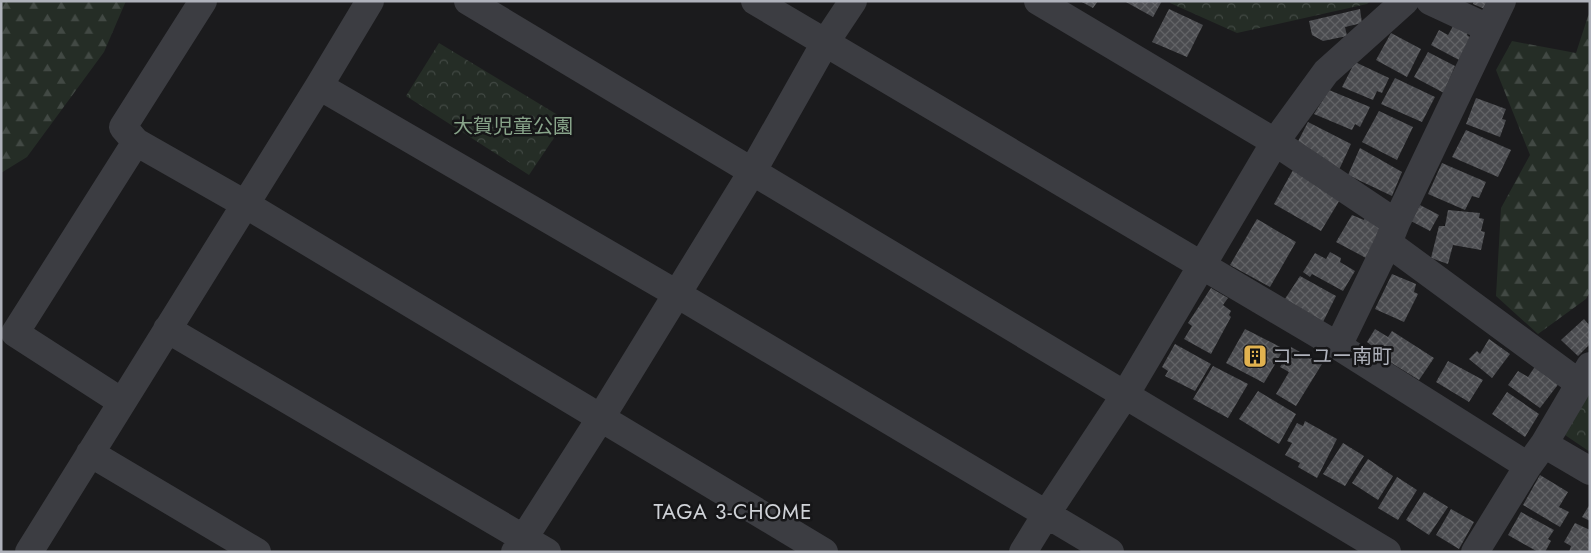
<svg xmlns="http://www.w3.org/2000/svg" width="1591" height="553" viewBox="0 0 1591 553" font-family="Jost,'Noto Sans JP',sans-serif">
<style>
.forest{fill:url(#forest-firs)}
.park{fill:url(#park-crowns)}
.building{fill:url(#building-cross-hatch)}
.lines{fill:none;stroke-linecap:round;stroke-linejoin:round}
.minor{stroke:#3c3d42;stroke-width:28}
.labels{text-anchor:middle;stroke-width:5;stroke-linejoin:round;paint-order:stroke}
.park-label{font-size:20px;fill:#88a48a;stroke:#161618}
.poi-label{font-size:20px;fill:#afb2bb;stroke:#161618;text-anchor:start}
.neighbourhood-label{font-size:21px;letter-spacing:1px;fill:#cfd2d7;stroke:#161618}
</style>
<defs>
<pattern id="forest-firs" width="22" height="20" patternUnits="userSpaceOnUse" patternTransform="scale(1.25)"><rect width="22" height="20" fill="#252d26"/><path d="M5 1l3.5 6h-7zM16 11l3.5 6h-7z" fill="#424944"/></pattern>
<pattern id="park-crowns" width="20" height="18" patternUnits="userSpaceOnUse" patternTransform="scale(1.25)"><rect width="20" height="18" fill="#252d26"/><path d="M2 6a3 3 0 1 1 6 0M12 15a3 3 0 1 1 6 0" fill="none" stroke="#424944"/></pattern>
<pattern id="building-cross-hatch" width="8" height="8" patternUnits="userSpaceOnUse" patternTransform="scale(1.25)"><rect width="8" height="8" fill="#4a4b4f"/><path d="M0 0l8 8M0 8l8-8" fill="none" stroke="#626366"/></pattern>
</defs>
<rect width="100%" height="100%" fill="#1b1b1d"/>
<!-- forest -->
<path class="forest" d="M 1,1 L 126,1 L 104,52 L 27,157 L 1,173 Z
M 1590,10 L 1590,292 L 1586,299 L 1538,334 L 1496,296 L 1501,208 L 1530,155 L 1496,70 L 1512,41 L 1576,53 Z"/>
<!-- park -->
<path class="park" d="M 1171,1 L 1370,1 L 1367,4 L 1237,33 L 1170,3 Z
M 439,43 L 566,120 L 529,175 L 406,96 Z
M 1590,390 L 1590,452 L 1565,435 Z"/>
<!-- building -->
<path class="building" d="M 1080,1 L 1098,1 L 1093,8 Z
M 1124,1 L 1162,1 L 1153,17 Z
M 1474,1 L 1491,1 L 1487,10 L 1473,4 Z
M 1169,9 L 1203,25 L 1187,57 L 1152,42 Z
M 1360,9 L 1362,23 L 1345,27 L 1347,36 L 1323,41 L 1312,35 L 1309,21 Z
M 1455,23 L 1469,30 L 1467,35 L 1472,39 L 1461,61 L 1431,45 L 1439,30 L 1448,35 Z
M 1391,33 L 1421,49 L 1407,77 L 1376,60 Z
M 1428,52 L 1455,66 L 1444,93 L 1414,77 Z
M 1355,62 L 1389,78 L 1382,93 L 1377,91 L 1373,100 L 1342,87 Z
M 1395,78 L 1435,97 L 1422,122 L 1381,104 Z
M 1329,90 L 1370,107 L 1360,127 L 1355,124 L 1352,130 L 1314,114 Z
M 1476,98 L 1506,109 L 1502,119 L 1506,120 L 1500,137 L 1466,124 Z
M 1379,111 L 1413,127 L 1397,160 L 1362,142 Z
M 1308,122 L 1351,144 L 1338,172 L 1294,149 Z
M 1466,130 L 1511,150 L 1498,177 L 1452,157 Z
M 1360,148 L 1402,172 L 1392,196 L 1348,175 Z
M 1442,163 L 1486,182 L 1479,198 L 1472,196 L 1465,210 L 1428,194 Z
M 1293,170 L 1341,198 L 1321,231 L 1274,204 Z
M 1420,205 L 1439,215 L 1430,231 L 1411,221 Z
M 1448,210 L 1480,213 L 1479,218 L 1484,219 L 1481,231 L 1485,232 L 1481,250 L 1453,245 L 1448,264 L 1431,258 L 1439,226 L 1445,226 Z
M 1352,215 L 1364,220 L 1365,216 L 1383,225 L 1366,258 L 1336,242 Z
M 1257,219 L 1296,242 L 1270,287 L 1230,265 Z
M 1330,252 L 1341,258 L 1340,262 L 1355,271 L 1343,291 L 1312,274 L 1310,277 L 1303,272 L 1315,253 L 1326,259 Z
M 1392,274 L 1416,284 L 1414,292 L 1418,294 L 1404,322 L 1375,309 Z
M 1300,276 L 1336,296 L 1323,322 L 1281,305 Z
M 1211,288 L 1228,298 L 1223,305 L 1231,311 L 1229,315 L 1231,317 L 1211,354 L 1184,339 L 1192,326 L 1188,323 Z
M 1584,319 L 1590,326 L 1590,344 L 1578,356 L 1561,340 Z
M 1245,329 L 1284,349 L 1264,383 L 1226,363 Z
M 1375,329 L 1388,337 L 1392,331 L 1434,358 L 1419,380 L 1377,354 L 1379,351 L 1367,342 Z
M 1489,339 L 1510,354 L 1492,378 L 1469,359 L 1477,351 L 1480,354 Z
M 1175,344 L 1211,364 L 1195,391 L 1165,376 L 1168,371 L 1162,367 Z
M 1291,347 L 1322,364 L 1296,406 L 1276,394 L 1289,372 L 1280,367 Z
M 1448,361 L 1483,380 L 1469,402 L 1436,382 Z
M 1536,365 L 1560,382 L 1540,408 L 1508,385 L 1518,371 L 1528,377 Z
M 1213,366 L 1248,384 L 1228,418 L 1193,399 Z
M 1258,391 L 1296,414 L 1279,444 L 1239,419 Z
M 1507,392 L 1539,414 L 1525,437 L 1492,414 Z
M 1305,421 L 1337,439 L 1317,478 L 1298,467 L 1300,463 L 1285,455 L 1292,443 L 1287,441 L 1297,423 L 1303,426 Z
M 1343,443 L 1364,456 L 1345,486 L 1323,474 Z
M 1368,459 L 1393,476 L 1378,500 L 1352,483 Z
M 1540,475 L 1568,492 L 1559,507 L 1569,512 L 1560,527 L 1523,505 Z
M 1397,477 L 1417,490 L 1398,520 L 1378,508 Z
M 1424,492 L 1448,507 L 1429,535 L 1406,520 Z
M 1590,504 L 1590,521 L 1582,517 Z
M 1451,509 L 1474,522 L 1459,549 L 1436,535 Z
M 1521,512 L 1554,530 L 1548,539 L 1551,541 L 1545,552 L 1538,552 L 1508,535 Z
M 1575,523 L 1590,530 L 1590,552 L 1569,552 L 1571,546 L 1564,542 Z"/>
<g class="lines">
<!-- minor -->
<path class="minor" d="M 203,1 L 123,127 L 136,142 L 245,204 L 824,552
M 468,1 L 1387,552
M 755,1 L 1338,346 L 1528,466
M 1038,1 L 1275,142 L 1396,223
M 1430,1 L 1488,28
M 319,86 L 677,294 L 1110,552
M 1388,243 L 1580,384
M 167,329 L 547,552
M 1338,346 L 1388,243 L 1396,223 L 1502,1
M 122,402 L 15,333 L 136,142
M 1544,444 L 1590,471
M 90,453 L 257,552
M 29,552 L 319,86 L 370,1
M 515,552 L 600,419 L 752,172 L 825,43 L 853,1
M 1023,552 L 1047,513 L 1125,395 L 1275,142 L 1326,72 L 1405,1
M 1475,552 L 1528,466 L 1544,444 L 1590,366"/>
</g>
<!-- icons -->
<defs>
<g id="building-square" transform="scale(1.25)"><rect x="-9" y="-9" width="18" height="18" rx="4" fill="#e1b24f" stroke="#161618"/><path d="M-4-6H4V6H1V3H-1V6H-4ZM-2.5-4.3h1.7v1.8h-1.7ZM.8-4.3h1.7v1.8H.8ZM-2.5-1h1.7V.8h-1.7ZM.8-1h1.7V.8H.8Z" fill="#111"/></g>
</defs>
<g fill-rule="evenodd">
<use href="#building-square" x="1255" y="356"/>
</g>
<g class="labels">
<!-- park labels -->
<g class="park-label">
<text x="513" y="133">大賀児童公園</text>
</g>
<!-- poi labels -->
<g class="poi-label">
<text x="1272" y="363">コーユー南町</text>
</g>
<!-- neighbourhood labels -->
<g class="neighbourhood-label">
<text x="733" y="519">TAGA 3-CHOME</text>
</g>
</g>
<!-- border -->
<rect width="1591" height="553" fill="none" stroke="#afb2bb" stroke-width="5"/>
</svg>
